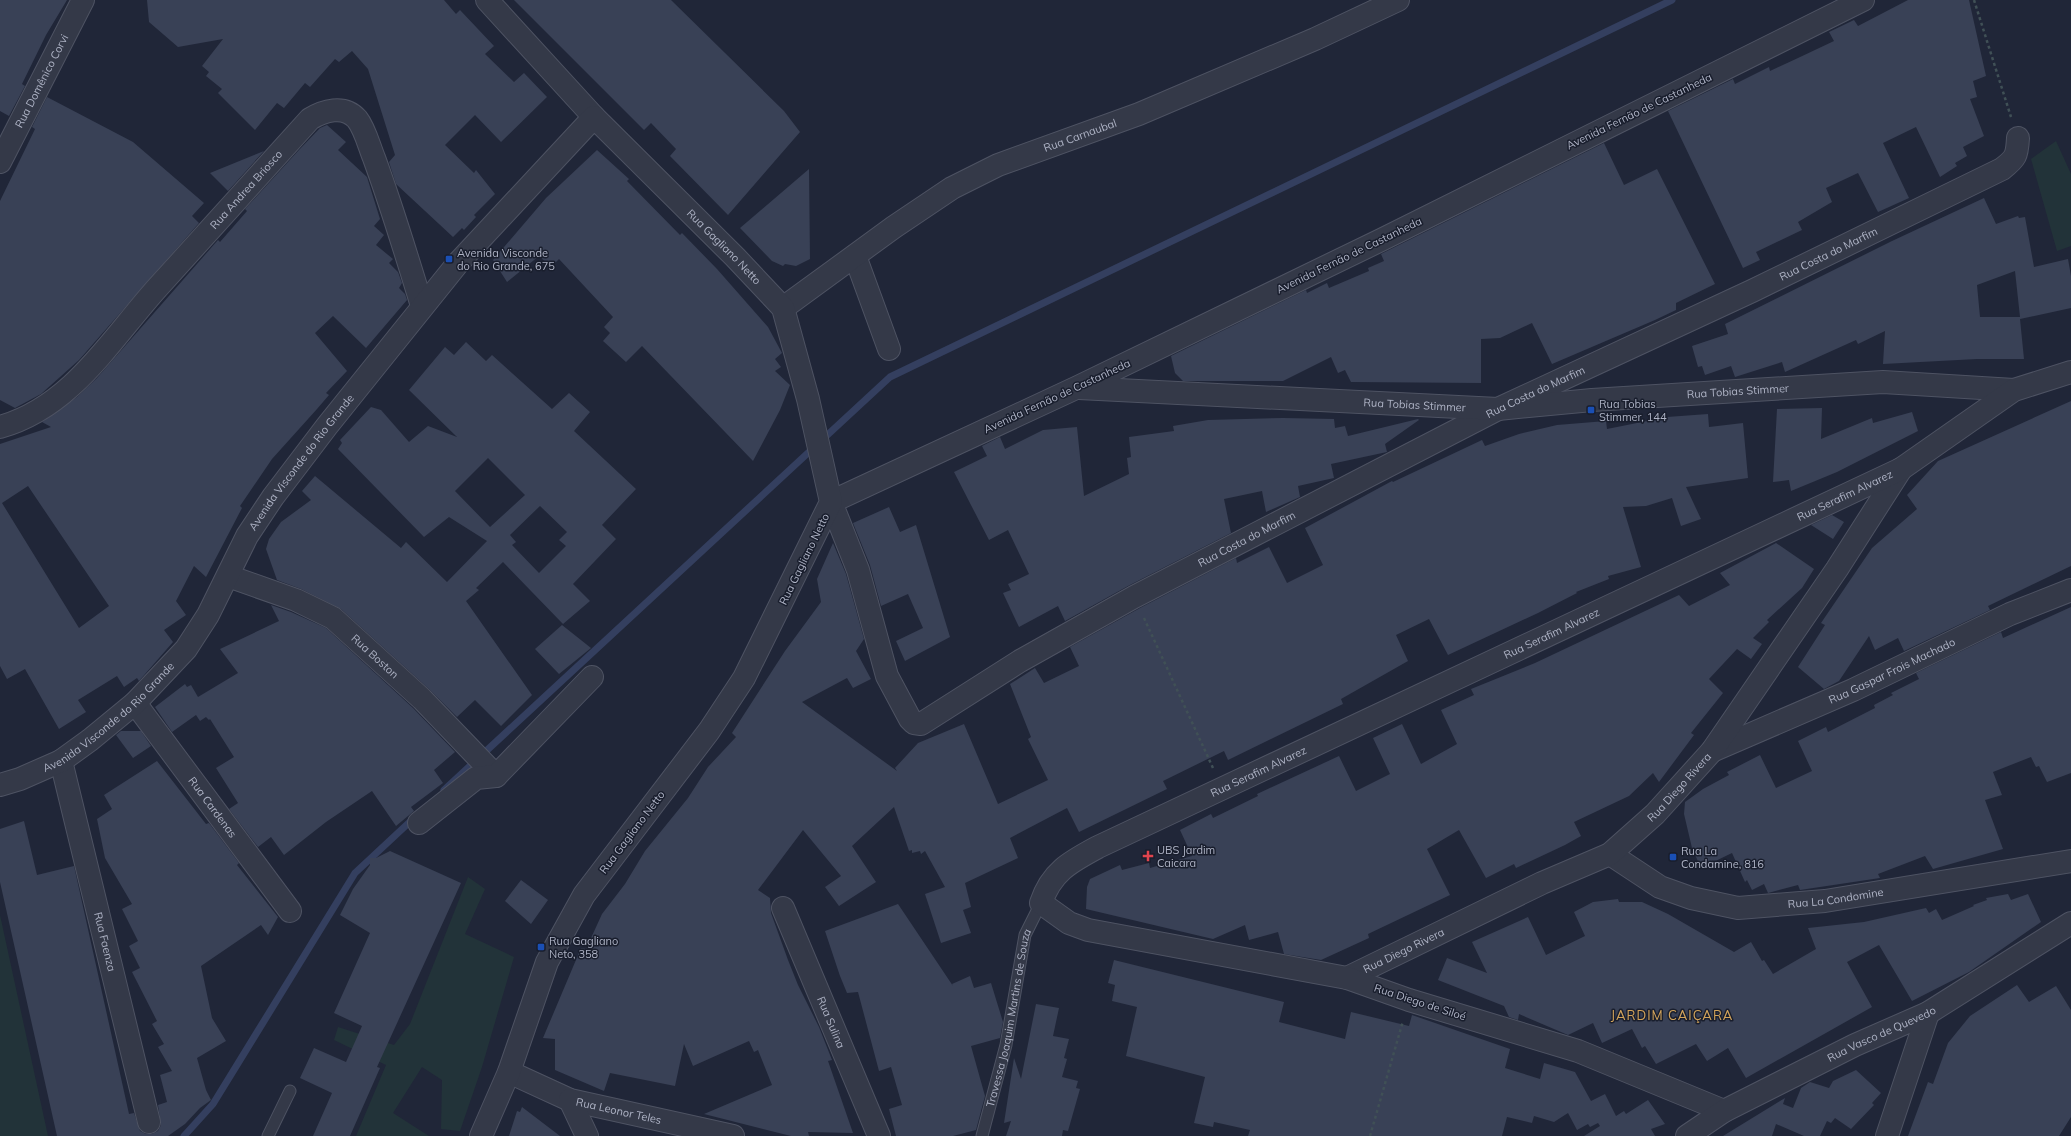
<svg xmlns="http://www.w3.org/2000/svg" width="2071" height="1136" viewBox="0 0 2071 1136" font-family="Mulish,sans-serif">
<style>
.green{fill:#223339}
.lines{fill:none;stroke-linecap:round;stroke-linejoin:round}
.stream{stroke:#343f5f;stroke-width:7}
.building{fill:#394156;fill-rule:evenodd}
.service-casing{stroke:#4e5363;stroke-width:13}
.minor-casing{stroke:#4e5363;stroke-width:24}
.tertiary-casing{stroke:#4e5363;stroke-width:24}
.path{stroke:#405056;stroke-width:2.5;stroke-dasharray:3 3;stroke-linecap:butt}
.service{stroke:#343948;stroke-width:11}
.minor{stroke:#343948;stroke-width:22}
.tertiary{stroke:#343948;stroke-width:22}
.transit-dot{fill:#1a4fb4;stroke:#191e2d;stroke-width:1.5}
.health-dot{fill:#e0444e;stroke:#191e2d;stroke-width:1.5}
.labels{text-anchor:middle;stroke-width:3;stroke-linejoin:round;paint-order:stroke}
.street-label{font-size:11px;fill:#aeb3c5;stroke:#191e2d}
.poi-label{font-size:11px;fill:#aeb3c5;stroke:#191e2d;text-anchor:start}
.quarter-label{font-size:13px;letter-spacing:1px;fill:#d3a45b;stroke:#191e2d}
</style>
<rect width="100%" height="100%" fill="#202638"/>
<!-- green -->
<path class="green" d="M 2056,141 L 2071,174 L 2071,246 L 2057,251 L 2031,159 Z
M 468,877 L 485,889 L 465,934 L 514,957 L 482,1067 L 460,1131 L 441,1129 L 442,1080 L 422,1067 L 393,1113 L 429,1136 L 356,1136 L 386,1065 L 334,1040 L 338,1027 L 394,1045 L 410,1024 Z
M 0,915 L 48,1136 L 0,1136 Z"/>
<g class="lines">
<!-- stream -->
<path class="stream" d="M 444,790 L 890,377 L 1672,0
M 184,1136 L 213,1104 L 355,873 L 414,818"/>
</g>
<!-- building -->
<path class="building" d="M 0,0 L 67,0 L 46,35 L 22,84 L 25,86 L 9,116 L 0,111 Z
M 147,0 L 444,0 L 456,14 L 460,10 L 494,46 L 485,54 L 514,82 L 524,73 L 547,97 L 501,142 L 475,115 L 445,145 L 474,173 L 476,170 L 495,194 L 474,215 L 476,217 L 464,230 L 462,228 L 453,237 L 396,184 L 389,162 L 395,155 L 368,69 L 352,51 L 339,62 L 335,59 L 310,87 L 305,83 L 284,108 L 277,103 L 255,130 L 218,93 L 222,89 L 206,76 L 209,72 L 202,66 L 223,39 L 178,47 L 149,22 Z
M 514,0 L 671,0 L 784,111 L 800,132 L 728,215 L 670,156 L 676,149 L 651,123 L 644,130 Z
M 1908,0 L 1969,0 L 1986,76 L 1973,81 L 1977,97 L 1970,99 L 1984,136 L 1963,147 L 1967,156 L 1955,163 L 1957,166 L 1940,177 L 1916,127 L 1883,143 L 1909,198 L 1878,212 L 1858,173 L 1826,188 L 1832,202 L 1798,222 L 1802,230 L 1756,252 L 1760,260 L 1743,268 L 1668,111 L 1733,79 L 1735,84 L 1769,67 L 1770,71 L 1798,58 L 1834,41 L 1829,32 L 1854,20 L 1858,26 Z
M 47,97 L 133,142 L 204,203 L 192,216 L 199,223 L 79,360 L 41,394 L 15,408 L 0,400 L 0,201 L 35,129 L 32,127 Z
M 327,125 L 346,142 L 338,150 L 367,177 L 380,219 L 374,226 L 384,235 L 376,245 L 393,259 L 389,263 L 398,272 L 402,283 L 399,288 L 405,294 L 407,300 L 366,348 L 333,316 L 315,333 L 347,371 L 326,393 L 329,395 L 317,409 L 272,459 L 240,506 L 242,508 L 206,577 L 194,566 L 176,601 L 186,615 L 164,630 L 173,642 L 139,681 L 137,678 L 124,687 L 117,676 L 78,700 L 86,712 L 59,729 L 25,669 L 7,679 L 0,666 L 0,444 L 51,427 L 42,422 L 77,397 L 97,378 L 218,240 L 220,242 L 247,211 L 245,209 L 298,151 L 320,128 ZM 28,486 L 109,606 L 79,628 L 2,503 Z
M 1604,143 L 1624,185 L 1657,169 L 1715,284 L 1676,303 L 1676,310 L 1655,320 L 1552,364 L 1532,323 L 1500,338 L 1481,339 L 1481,383 L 1351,382 L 1345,370 L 1338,373 L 1331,357 L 1283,381 L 1183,381 L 1175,373 L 1171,356 L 1306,290 L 1307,293 L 1327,283 L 1329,288 L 1369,271 L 1368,268 L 1384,261 L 1381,254 Z
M 597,150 L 629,179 L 627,181 L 680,235 L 682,233 L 717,269 L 768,327 L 782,353 L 775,359 L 781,367 L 775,371 L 790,385 L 780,410 L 753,461 L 642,346 L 626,362 L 603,341 L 610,333 L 604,327 L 613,317 L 559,259 L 551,267 L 539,256 L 507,282 L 493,260 L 546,198 Z
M 264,151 L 228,191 L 210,173 Z
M 809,169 L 810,259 L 796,266 L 785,264 L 783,266 L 772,261 L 740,228 Z
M 1984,198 L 1996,224 L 2018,216 L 2019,218 L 2025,217 L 2034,267 L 2068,259 L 2071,276 L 2071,308 L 2020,319 L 2024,359 L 1977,359 L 1883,364 L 1885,331 L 1858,344 L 1856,340 L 1785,372 L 1782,362 L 1735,377 L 1731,366 L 1705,375 L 1702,366 L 1698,367 L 1692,346 L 1728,334 L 1725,324 L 1892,241 ZM 2015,271 L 2020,317 L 1980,317 L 1977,285 Z
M 466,342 L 486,361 L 492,355 L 552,409 L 569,393 L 590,412 L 574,431 L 636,489 L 602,525 L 616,539 L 573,584 L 590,601 L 563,624 L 503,562 L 476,588 L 479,590 L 466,601 L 532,695 L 501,726 L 475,700 L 457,717 L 430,690 L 341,609 L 301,589 L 277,580 L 266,549 L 269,539 L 281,522 L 311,500 L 302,491 L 315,476 L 401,548 L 406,542 L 447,582 L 487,541 L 449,517 L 424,537 L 338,449 L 342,443 L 340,440 L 371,407 L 381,410 L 409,442 L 428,426 L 457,437 L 409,390 L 445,347 L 454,355 ZM 488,458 L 525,495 L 490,527 L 455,491 ZM 540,506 L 567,532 L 559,540 L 566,546 L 539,573 L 512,545 L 516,542 L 510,535 Z
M 2071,401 L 2071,566 L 1988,606 L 1990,610 L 1904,651 L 1898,638 L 1875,650 L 1869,636 L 1839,681 L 1824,689 L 1798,667 L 1825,625 L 1821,623 L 1872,548 L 1917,509 L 1907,495 L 1938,461 Z
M 1822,408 L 1821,439 L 1872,418 L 1873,423 L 1912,412 L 1918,431 L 1837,472 L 1791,491 L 1789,480 L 1773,482 L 1777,409 Z
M 1708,414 L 1709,427 L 1743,423 L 1748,478 L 1686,487 L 1701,519 L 1681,526 L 1672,498 L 1646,506 L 1623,507 L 1641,567 L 1608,576 L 1609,579 L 1576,592 L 1577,593 L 1538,613 L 1448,655 L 1429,619 L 1396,635 L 1408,661 L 1341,699 L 1343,704 L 1228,760 L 1224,751 L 1163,781 L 1167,789 L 1079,832 L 1067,808 L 1010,838 L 1018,858 L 965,883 L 971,907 L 963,910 L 971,933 L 941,943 L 925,894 L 945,887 L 925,851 L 921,854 L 920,851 L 912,853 L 912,850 L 909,851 L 894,807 L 852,846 L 876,882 L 839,906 L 825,887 L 841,876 L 803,830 L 758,890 L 770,898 L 771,913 L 788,960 L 798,985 L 819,1027 L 832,1060 L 828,1061 L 853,1133 L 808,1132 L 809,1136 L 791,1136 L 704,1114 L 772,1085 L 758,1050 L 754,1052 L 749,1041 L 693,1066 L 684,1044 L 675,1086 L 610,1073 L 604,1091 L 555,1070 L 555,1039 L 543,1038 L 581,948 L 586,949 L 602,914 L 625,884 L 645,851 L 688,798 L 708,767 L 736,737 L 732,733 L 785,651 L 821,602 L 817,579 L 833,543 L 846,574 L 864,639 L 856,651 L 871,679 L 853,688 L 847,678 L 802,702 L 897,771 L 895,768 L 918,743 L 964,724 L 998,804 L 1048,780 L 1028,739 L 1031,737 L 1010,684 L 1035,668 L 1044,683 L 1079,666 L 1070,647 L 1140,608 L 1236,558 L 1237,563 L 1269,547 L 1287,583 L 1323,565 L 1305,528 L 1392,481 L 1393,482 L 1482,440 L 1485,446 L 1519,434 L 1557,425 L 1606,421 L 1607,429 L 1667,417 Z
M 1283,418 L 1334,419 L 1335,428 L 1345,426 L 1348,436 L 1418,419 L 1419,420 L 1385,444 L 1387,452 L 1331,464 L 1334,478 L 1298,486 L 1300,497 L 1266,512 L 1262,491 L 1224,499 L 1231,533 L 1128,586 L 1065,621 L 1058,606 L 1019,627 L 1003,593 L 1011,590 L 1008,584 L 1029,574 L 1008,530 L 989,540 L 954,472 L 987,456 L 982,446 L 1000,437 L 1005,449 L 1043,430 L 1077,427 L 1084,496 L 1129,474 L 1127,458 L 1131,457 L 1129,437 L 1174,431 L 1173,426 L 1208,420 Z
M 889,507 L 900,532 L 916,525 L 950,637 L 905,661 L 896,641 L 923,628 L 908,594 L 881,606 L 870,565 L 853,523 Z
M 1832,515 L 1844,522 L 1833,539 L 1811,525 Z
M 1776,543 L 1814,569 L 1802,588 L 1767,620 L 1769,622 L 1753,638 L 1762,644 L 1751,659 L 1737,649 L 1709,679 L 1723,693 L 1691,733 L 1694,735 L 1659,782 L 1653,773 L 1629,796 L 1574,822 L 1581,836 L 1565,845 L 1516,868 L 1514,864 L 1486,878 L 1459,830 L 1427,849 L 1450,895 L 1368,934 L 1369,938 L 1321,960 L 1284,954 L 1278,932 L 1249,940 L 1245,925 L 1213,939 L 1086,909 L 1087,887 L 1090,879 L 1120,865 L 1122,870 L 1149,863 L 1150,868 L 1192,856 L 1180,830 L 1211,814 L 1213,818 L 1258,796 L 1257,794 L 1339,756 L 1356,791 L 1390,774 L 1373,738 L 1402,724 L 1421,764 L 1457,744 L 1441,710 L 1474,695 L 1471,689 L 1535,663 L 1679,595 L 1689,606 L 1730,585 L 1720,573 Z
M 271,605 L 291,612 L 326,628 L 413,708 L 455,752 L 434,770 L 443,783 L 411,807 L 414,811 L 396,826 L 372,791 L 326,822 L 284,855 L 271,837 L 258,847 L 229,809 L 238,803 L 216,768 L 234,757 L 210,719 L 209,720 L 206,717 L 200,721 L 196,715 L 172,732 L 155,707 L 185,684 L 187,687 L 191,685 L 198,697 L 238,673 L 220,649 L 279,621 Z
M 2071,607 L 2071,773 L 2047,782 L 2039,766 L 2036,767 L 2031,757 L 1993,772 L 2002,795 L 1985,800 L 2003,849 L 1933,869 L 1925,856 L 1878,874 L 1880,878 L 1800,890 L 1798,885 L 1768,893 L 1764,884 L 1752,890 L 1747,880 L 1745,882 L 1732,853 L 1701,868 L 1692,848 L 1684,814 L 1685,802 L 1703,789 L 1729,775 L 1727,772 L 1760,755 L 1776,788 L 1812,771 L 1798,741 L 1826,727 L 1828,732 L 1875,708 L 1874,705 L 1893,695 L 1891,693 L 1919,679 L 1916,673 L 2001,632 L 2003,638 Z
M 562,625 L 591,648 L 559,674 L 535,649 Z
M 121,731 L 141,731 L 151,746 L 133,758 L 116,735 Z
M 157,761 L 206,824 L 209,823 L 239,863 L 237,865 L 278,917 L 268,935 L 261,925 L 201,966 L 212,1018 L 226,1041 L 197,1058 L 206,1090 L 211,1100 L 200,1108 L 185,1124 L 168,1136 L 57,1136 L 0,882 L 0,829 L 24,821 L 37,875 L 74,866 L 129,1114 L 134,1113 L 140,1131 L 146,1134 L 152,1134 L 158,1131 L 161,1125 L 158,1105 L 167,1102 L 160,1075 L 172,1071 L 158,1047 L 164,1044 L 152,1024 L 157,1021 L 132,972 L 140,968 L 129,946 L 138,941 L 122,909 L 132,904 L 105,858 L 97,819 L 112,809 L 104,795 Z
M 390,851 L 461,883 L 377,1067 L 380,1068 L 350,1136 L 313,1136 L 332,1093 L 300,1078 L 314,1048 L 346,1062 L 362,1026 L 334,1013 L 370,933 L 340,915 L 353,889 L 370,865 L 370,858 L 376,858 Z
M 521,880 L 548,900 L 531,924 L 505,901 Z
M 2008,894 L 2011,900 L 2028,894 L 2041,922 L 1969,972 L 1912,1001 L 1879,945 L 1847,962 L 1872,1007 L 1746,1078 L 1728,1048 L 1707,1061 L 1696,1044 L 1656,1064 L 1645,1046 L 1642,1048 L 1632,1029 L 1602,1043 L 1593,1023 L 1568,1035 L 1519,1014 L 1518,1020 L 1509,1017 L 1504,1006 L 1438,980 L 1447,958 L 1487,973 L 1472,942 L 1528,917 L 1546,955 L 1585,936 L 1574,912 L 1593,902 L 1618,899 L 1619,902 L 1642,902 L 1668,914 L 1734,952 L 1751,942 L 1762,961 L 1764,960 L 1773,974 L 1816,949 L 1808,928 L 1864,922 L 1926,908 L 1929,913 L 1936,909 L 1942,920 L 1974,906 L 1973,905 L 1987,900 L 1986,898 Z
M 898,904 L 953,986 L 952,984 L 970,976 L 974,988 L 991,983 L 1003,1022 L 1000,1038 L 971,1046 L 985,1096 L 976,1130 L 953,1136 L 896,1136 L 889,1109 L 902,1105 L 891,1067 L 879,1071 L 858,992 L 847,993 L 840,976 L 825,931 Z
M 1114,960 L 1284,1002 L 1279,1022 L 1345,1039 L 1351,1012 L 1409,1026 L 1412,1015 L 1510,1049 L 1505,1068 L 1540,1079 L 1544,1063 L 1575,1072 L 1591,1101 L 1605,1094 L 1616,1116 L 1624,1111 L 1626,1114 L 1648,1100 L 1665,1124 L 1651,1129 L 1655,1136 L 1584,1136 L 1600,1126 L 1598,1123 L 1590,1127 L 1588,1124 L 1577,1130 L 1568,1113 L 1554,1122 L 1534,1116 L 1532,1123 L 1507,1117 L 1502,1136 L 1248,1136 L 1250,1130 L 1214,1122 L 1213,1127 L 1194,1123 L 1205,1077 L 1126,1056 L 1137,1007 L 1112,1001 L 1115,985 L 1108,983 Z
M 2017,985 L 2029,1002 L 2056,986 L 2071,1010 L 2071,1117 L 2059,1136 L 1908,1136 L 1928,1082 L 1933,1084 L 1948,1043 L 1970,1016 Z
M 1036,1004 L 1059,1008 L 1053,1036 L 1069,1039 L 1064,1058 L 1067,1059 L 1062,1077 L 1078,1081 L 1076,1088 L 1080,1089 L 1068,1131 L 1063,1130 L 1062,1136 L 1006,1136 L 1011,1121 L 1004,1123 L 1014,1058 L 1021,1079 Z
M 1856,1070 L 1881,1093 L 1872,1103 L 1874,1105 L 1851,1129 L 1835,1118 L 1831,1123 L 1827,1121 L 1820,1136 L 1804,1136 L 1776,1124 L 1772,1136 L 1723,1136 L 1785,1098 L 1783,1104 L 1793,1108 L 1801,1088 L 1810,1082 L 1829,1088 L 1833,1081 Z
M 522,1107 L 560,1136 L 509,1136 L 517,1111 L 520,1112 Z"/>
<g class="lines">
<!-- service casing -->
<g class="service-casing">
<g id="service">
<path d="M 268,1136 L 290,1091"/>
<path id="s1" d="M 982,1136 L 1006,1045 L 1025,935 L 1041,903"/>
</g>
</g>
<!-- minor casing -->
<g class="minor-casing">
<g id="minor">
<path d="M 487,0 L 594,117"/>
<path id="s2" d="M 1863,0 L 1381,240 L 1078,387 L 831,502 L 858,570 L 887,676 L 910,719 L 914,723 L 921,724 L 1020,661 L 1134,597 L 1498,409 L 1752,291 L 2002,169 C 2016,158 2017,156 2018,138"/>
<path id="s3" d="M 0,162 L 83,0"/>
<path d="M 855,256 L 889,349"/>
<path id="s4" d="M 783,308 L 894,227 L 952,188 L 998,165 L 1139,114 L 1315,39 L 1398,0"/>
<path id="s5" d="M 1079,388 L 1498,409 L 1592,400 L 1883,382 L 2014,390"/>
<path id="s6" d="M 0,427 C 72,407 111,339 158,287 C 209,231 259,175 310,119 C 323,111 344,104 357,119 C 365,129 369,146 374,158 C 392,207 407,257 422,306"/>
<path id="s7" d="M 228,576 L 296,600 L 333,618 L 422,699 L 496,776"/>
<path id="s8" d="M 135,703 L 290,911"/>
<path id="s9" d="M 1712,751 L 1853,690 L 2010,614 L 2071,590"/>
<path id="s10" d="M 61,761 L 149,1122"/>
<path d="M 419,823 L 476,778 L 496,776 L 592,677"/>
<path id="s11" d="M 1610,854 L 1660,887 L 1691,898 L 1738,908 L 1825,901 L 2071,861"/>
<path id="s12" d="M 783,908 L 879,1136"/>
<path id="s13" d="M 1347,978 L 1542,883 L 1610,854 L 1655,814 L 1712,751 L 1837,569 L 1901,469"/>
<path id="s14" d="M 509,1072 L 570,1100 L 733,1136"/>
<path d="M 570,1100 L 587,1136"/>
<path id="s15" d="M 1724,1111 L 1578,1051 L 1409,1000 L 1347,978 L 1088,930 L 1069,923 L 1041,903 C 1051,872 1070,862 1098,847 L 1901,469 L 2014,390 L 2071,372"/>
<path id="s16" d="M 1687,1136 L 1724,1111 L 1855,1045 L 1928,1013 L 2071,923"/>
<path d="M 1887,1136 L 1928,1013"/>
</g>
</g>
<!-- tertiary casing -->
<g class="tertiary-casing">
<g id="tertiary">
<path id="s17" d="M 0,785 L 20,779 L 61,761 L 90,740 L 135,703 L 186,649 L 208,615 L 247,536 L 273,497 L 327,426 L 458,263 L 594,117 L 735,257 L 783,308 L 808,399 L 831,502 L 744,678 L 709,731 L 584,895 L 547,962 L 509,1072 L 481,1136"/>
</g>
</g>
<!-- path -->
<path class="path" d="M 1974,0 L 2011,117
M 1144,618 L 1213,768
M 1370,1136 L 1403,1021"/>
<!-- service -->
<use href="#service" class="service"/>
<!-- minor -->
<use href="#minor" class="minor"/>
<!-- tertiary -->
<use href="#tertiary" class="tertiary"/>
</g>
<!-- markers -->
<g class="transit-dot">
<rect x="445" y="255" width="8" height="8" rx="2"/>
<rect x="1587" y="406" width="8" height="8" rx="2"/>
<rect x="1669" y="853" width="8" height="8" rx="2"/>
<rect x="537" y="943" width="8" height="8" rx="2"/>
</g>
<path class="health-dot" d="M1146 850h4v4h4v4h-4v4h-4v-4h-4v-4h4z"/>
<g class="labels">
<!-- street labels -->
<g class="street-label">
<text dy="4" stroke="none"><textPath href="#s3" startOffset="91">Rua Domênico Corvi</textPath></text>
<text transform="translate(1639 111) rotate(-26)" y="4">Avenida Fernão de Castanheda</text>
<text dy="4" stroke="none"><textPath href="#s4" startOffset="346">Rua Carnaubal</textPath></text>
<text dy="4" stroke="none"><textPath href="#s6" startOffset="346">Rua Andrea Briosco</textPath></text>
<text dy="4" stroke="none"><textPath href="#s17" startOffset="1091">Rua Gagliano Netto</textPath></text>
<text dy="4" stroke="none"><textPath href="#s2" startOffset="2415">Rua Costa do Marfim</textPath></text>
<text transform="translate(1349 255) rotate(-26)" y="4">Avenida Fernão de Castanheda</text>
<text dy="4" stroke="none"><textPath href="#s5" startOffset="660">Rua Tobias Stimmer</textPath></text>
<text dy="4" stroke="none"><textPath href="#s2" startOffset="2091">Rua Costa do Marfim</textPath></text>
<text transform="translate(1057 396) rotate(-25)" y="4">Avenida Fernão de Castanheda</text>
<text dy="4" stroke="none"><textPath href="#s5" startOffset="336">Rua Tobias Stimmer</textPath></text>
<text dy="4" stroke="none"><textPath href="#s17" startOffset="454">Avenida Visconde do Rio Grande</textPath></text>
<text dy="4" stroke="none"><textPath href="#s15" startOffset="1626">Rua Serafim Alvarez</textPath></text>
<text dy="4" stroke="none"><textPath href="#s2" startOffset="1767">Rua Costa do Marfim</textPath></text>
<text transform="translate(804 559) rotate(-64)" y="4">Rua Gagliano Netto</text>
<text dy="4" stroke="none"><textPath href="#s15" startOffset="1302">Rua Serafim Alvarez</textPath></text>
<text dy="4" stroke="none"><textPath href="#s7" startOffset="170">Rua Boston</textPath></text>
<text dy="4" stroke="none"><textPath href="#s9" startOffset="197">Rua Gaspar Frois Machado</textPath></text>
<text dy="4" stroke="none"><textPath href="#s17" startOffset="130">Avenida Visconde do Rio Grande</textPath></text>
<text dy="4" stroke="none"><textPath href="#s15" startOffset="978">Rua Serafim Alvarez</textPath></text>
<text dy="4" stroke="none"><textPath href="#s13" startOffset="387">Rua Diego Rivera</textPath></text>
<text dy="4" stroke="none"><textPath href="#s8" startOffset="130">Rua Cardenas</textPath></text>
<text transform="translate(632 832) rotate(-53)" y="4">Rua Gagliano Netto</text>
<text dy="4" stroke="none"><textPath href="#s11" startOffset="239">Rua La Condomine</textPath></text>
<text dy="4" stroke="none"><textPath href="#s10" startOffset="186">Rua Faenza</textPath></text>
<text dy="4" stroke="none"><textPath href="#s13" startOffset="63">Rua Diego Rivera</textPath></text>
<text transform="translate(1420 1002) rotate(18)" y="4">Rua Diego de Siloé</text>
<text dy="4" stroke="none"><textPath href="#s1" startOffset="121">Travessa Joaquim Martins de Souza</textPath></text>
<text dy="4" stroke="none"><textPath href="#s12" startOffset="124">Rua Sulina</textPath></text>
<text dy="4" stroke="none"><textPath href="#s16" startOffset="220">Rua Vasco de Quevedo</textPath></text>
<text dy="4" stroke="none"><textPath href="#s14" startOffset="117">Rua Leonor Teles</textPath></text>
</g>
<!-- poi labels -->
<g class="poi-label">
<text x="457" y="257">Avenida Visconde<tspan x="457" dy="13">do Rio Grande, 675</tspan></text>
<text x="1599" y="408">Rua Tobias<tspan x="1599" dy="13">Stimmer, 144</tspan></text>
<text x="1157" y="854">UBS Jardim<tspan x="1157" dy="13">Caicara</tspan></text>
<text x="1681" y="855">Rua La<tspan x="1681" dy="13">Condamine, 816</tspan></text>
<text x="549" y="945">Rua Gagliano<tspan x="549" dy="13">Neto, 358</tspan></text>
</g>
<!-- quarter labels -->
<g class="quarter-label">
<text x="1672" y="1020">JARDIM CAIÇARA</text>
</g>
</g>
</svg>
